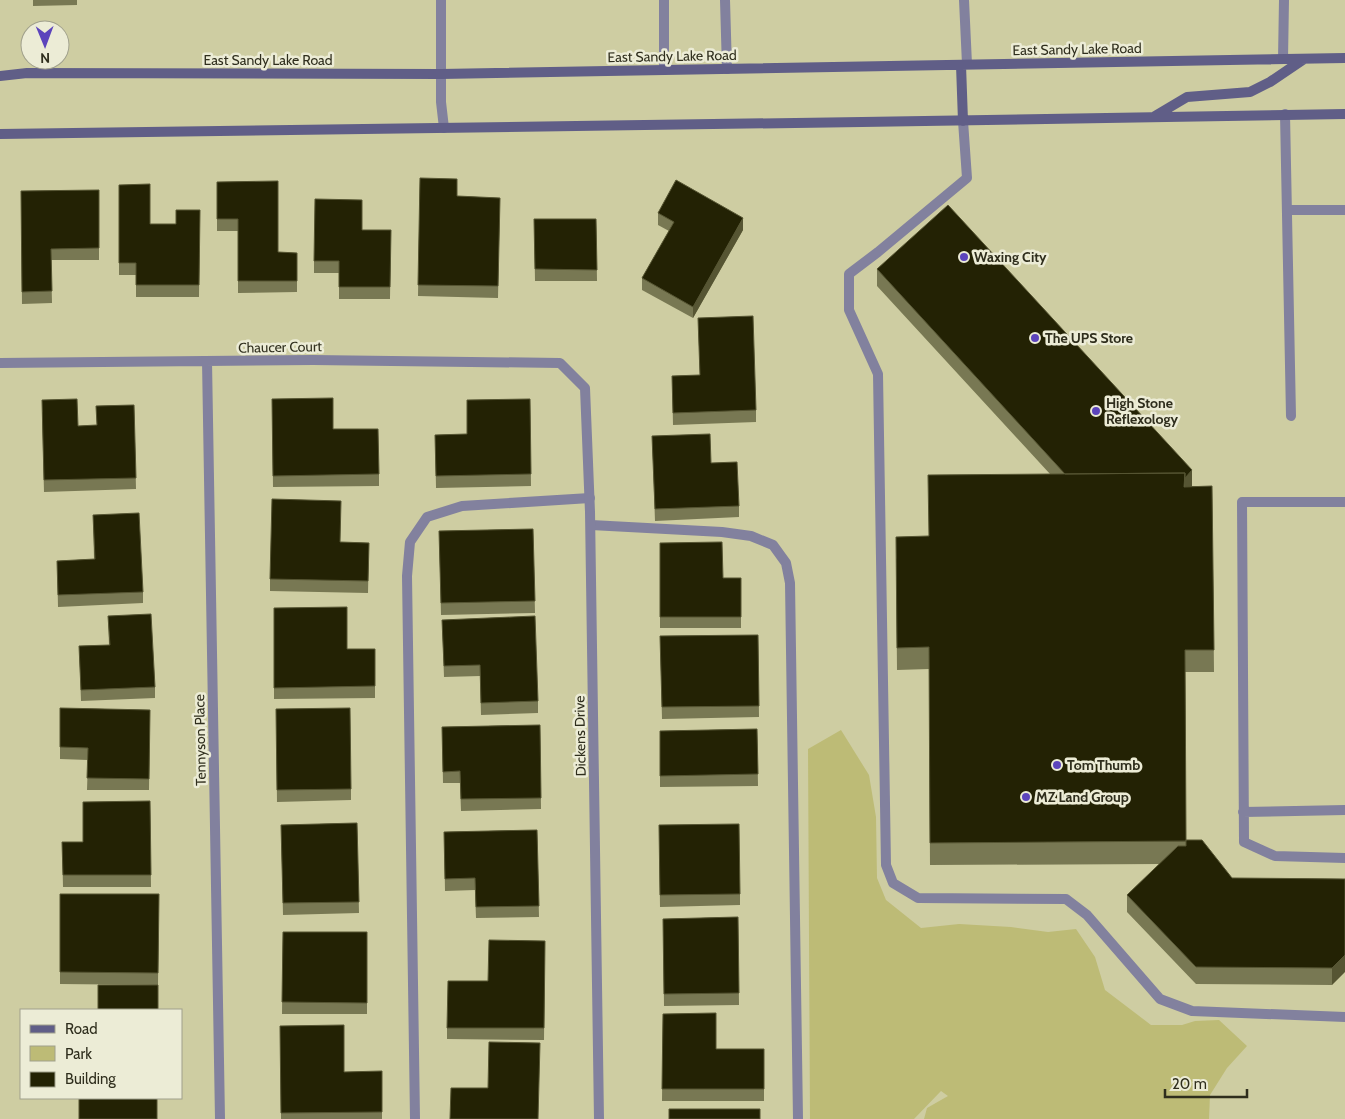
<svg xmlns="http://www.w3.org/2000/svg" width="1345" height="1119" viewBox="0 0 1345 1119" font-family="Cabin,sans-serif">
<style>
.green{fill:#bdbb76}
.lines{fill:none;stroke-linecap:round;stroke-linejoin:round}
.lane{stroke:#82819e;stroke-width:10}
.street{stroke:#82819e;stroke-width:10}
.secondary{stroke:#605e87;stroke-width:10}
.wall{fill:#787853}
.shaded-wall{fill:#565533}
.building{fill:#232204;stroke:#565533}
.poi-dot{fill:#5c44bc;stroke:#ececd6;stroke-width:2}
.labels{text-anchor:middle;stroke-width:5;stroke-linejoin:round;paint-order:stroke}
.street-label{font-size:14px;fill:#2f2e1d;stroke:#ececd6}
.poi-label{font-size:14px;font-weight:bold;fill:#2f2e1d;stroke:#ececd6;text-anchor:start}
</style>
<rect width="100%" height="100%" fill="#cecda2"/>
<!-- green -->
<path class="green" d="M 841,730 L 869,775 L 876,817 L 877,878 L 886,900 L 921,928 L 959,924 L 1011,927 L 1048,932 L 1076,929 L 1095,957 L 1105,990 L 1151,1025 L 1182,1025 L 1195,1021 L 1219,1020 L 1247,1046 L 1227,1068 L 1210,1095 L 1209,1119 L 924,1119 L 927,1108 L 948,1096 L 941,1091 L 914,1119 L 810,1119 L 808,749 Z"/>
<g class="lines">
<!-- lane -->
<path class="lane" d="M 725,0 L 727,69
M 964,0 L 967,64
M 1283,59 L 1284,0
M 664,70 L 664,0
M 1285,114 L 1291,416
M 963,121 L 967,178 L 878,252 L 849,274 L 849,310 L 878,374 L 886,865 L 893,883 L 918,898 L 1066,899 L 1087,915 L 1160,999 L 1192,1011 L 1345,1017
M 1287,210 L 1345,210
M 1345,502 L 1242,502 L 1244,842 L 1275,856 L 1345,858
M 591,525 L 722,532 L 751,536 L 773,545 L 786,563 L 790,583 L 798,1119
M 1243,812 L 1345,810
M 415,1119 L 407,576 L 410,542 L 427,517 L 462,506 L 590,498"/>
<!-- street -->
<path class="street" d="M 441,0 L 441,102 L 444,128
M 207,361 L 220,1119
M 0,363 L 313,360 L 560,363 L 585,388 L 590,512 L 599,1119"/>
<!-- secondary -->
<path class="secondary" d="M 961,65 L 963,121
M 0,76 L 27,73 L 441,74 L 1345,58
M 1155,116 L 1187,97 L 1250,92 L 1270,82 L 1304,59
M 0,134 L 862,122 L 1345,114"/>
</g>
<!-- wall -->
<path class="wall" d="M 33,0 L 77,0 L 77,5 L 33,6 Z
M 420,178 L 457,196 L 500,198 L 498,298 L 418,296 Z
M 217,182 L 278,252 L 297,253 L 297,292 L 238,293 L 238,231 L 217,231 Z
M 119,185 L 150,224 L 176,224 L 200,210 L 199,297 L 136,297 L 136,275 L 119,275 Z
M 99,190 L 99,260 L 51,260 L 52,303 L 22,304 L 21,191 Z
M 658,213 L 743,230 L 693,318 L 642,290 L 642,278 L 669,231 L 658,225 Z
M 534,219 L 596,219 L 597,281 L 535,281 Z
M 391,230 L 390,299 L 339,299 L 339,273 L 314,273 L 314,261 Z
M 877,269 L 1192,486 L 1212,486 L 1214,672 L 1185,672 L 1186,840 L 1232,878 L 1345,879 L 1332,985 L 1196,984 L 1127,912 L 1127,895 L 1160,864 L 930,865 L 929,669 L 897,670 L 896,559 L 928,536 L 1050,474 L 877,286 Z
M 698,318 L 756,410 L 756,422 L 673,425 L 672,376 L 700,375 Z
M 272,399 L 333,429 L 379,474 L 379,486 L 273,487 Z
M 530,399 L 531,486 L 436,488 L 435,435 L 467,434 Z
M 134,405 L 136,489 L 44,492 L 42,412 L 78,426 L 97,425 L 96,406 Z
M 652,436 L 739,506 L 739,517 L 655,521 Z
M 93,515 L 143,592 L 143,603 L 58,607 L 57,561 L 94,559 Z
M 533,529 L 535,613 L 441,615 L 439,531 Z
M 340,542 L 369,543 L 368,593 L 270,591 L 270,579 Z
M 660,543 L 723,578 L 741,578 L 741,628 L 660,628 Z
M 274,608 L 347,649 L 375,686 L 375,698 L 274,699 Z
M 108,616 L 155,687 L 155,698 L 81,701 L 79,646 L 109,645 Z
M 442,620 L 538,701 L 538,713 L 481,715 L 480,676 L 444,677 Z
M 758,635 L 759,717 L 662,719 L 660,636 Z
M 60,708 L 150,710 L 149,790 L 87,790 L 88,760 L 60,759 Z
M 276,709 L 351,789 L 351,800 L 277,802 Z
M 540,725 L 541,809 L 461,811 L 460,783 L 443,783 L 442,727 Z
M 757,729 L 758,786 L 660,787 L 660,731 Z
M 150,801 L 151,887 L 63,887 L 62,842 L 83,842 Z
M 357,823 L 359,913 L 283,915 L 281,825 Z
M 659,825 L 740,894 L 740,905 L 660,907 Z
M 537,830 L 539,917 L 476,918 L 475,890 L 445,891 L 444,832 Z
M 60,894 L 159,894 L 158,985 L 60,984 Z
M 738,917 L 739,1005 L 664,1006 L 663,919 Z
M 283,932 L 367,932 L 367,1014 L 282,1014 Z
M 545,941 L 544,1040 L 447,1039 L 447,1028 L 488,981 Z
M 663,1014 L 716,1049 L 764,1049 L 764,1101 L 662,1101 Z
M 280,1026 L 344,1072 L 382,1112 L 382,1119 L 281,1119 Z"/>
<!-- shaded-wall -->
<path class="shaded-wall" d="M 743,218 L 743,230 L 693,318 L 693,307 Z
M 1192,470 L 1192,488 L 1184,509 L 1185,473 Z
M 1345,955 L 1345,972 L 1332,985 L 1332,968 Z"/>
<!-- building -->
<path class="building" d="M 420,178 L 457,179 L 457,196 L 500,198 L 498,286 L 418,285 Z
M 676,180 L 743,218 L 693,307 L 642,278 L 674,222 L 658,213 Z
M 278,181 L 278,252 L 297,253 L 297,281 L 238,281 L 238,219 L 217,219 L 217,182 Z
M 150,184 L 150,224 L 176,224 L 176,210 L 200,210 L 199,285 L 136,285 L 136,263 L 119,263 L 119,185 Z
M 99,190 L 99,248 L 51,249 L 52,291 L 22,292 L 21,191 Z
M 315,199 L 362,200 L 362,230 L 391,230 L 390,287 L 339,287 L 339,261 L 314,261 Z
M 948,205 L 1192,470 L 1185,478 L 1185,473 L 1065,474 L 877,269 Z
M 534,219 L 596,219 L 597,270 L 535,269 Z
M 753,316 L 756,410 L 673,413 L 672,376 L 700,375 L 698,318 Z
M 333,398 L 333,429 L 378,429 L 379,474 L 273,476 L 272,399 Z
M 77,399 L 78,426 L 97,425 L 96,406 L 134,405 L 136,478 L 44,480 L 42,400 Z
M 530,399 L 531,474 L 436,476 L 435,435 L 467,434 L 467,400 Z
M 710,434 L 711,463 L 737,462 L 739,506 L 655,509 L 652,436 Z
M 1185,473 L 1184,487 L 1212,486 L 1214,650 L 1185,650 L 1186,841 L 930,843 L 929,647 L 897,648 L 896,537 L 929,536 L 928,475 Z
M 272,499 L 341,501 L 340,542 L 369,543 L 368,581 L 270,579 Z
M 139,513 L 143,592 L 58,595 L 57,561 L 95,559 L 93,515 Z
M 533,529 L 535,601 L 441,603 L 439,531 Z
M 722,542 L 723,578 L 741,578 L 741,617 L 660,617 L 660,543 Z
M 347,607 L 347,649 L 375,649 L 375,686 L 274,688 L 274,608 Z
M 151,614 L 155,687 L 81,690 L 79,646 L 110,645 L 108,616 Z
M 535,616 L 538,701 L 481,703 L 480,665 L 444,666 L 442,620 Z
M 758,635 L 759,706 L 662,707 L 660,636 Z
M 60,708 L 150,710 L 149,779 L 87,778 L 88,748 L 60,747 Z
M 350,708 L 351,789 L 277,790 L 276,709 Z
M 540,725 L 541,798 L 461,799 L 460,771 L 443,772 L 442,727 Z
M 757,729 L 758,774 L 660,776 L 660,731 Z
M 150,801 L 151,875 L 63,875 L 62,842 L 83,842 L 83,802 Z
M 357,823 L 359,902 L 283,903 L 281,825 Z
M 739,824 L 740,894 L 660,895 L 659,825 Z
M 537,830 L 539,906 L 476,907 L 475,878 L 445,879 L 444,832 Z
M 1186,840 L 1202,840 L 1232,878 L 1345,879 L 1345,955 L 1332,968 L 1196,967 L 1127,895 L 1178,846 L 1186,846 Z
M 60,894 L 159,894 L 158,973 L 60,972 Z
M 738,917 L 739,993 L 664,994 L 663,919 Z
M 283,932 L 367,932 L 367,1003 L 282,1002 Z
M 489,940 L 545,941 L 544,1028 L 447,1028 L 448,981 L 488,981 Z
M 98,985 L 158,985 L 158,1010 L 98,1010 Z
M 716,1013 L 716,1049 L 764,1049 L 764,1089 L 662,1089 L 663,1014 Z
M 344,1025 L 344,1072 L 382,1071 L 382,1112 L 281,1113 L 280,1026 Z
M 489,1042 L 540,1043 L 538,1119 L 450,1119 L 451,1088 L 488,1088 Z
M 79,1098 L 157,1098 L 157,1119 L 79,1119 Z
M 669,1109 L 760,1109 L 760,1119 L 669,1119 Z"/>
<!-- markers -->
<g class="poi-dot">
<circle cx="964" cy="257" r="5"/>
<circle cx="1035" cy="338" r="5"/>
<circle cx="1096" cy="411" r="5"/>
<circle cx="1057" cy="765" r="5"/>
<circle cx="1026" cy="797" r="5"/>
</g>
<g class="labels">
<!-- street labels -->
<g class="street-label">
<text transform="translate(1077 49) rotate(-1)" y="5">East Sandy Lake Road</text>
<text transform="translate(672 56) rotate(-1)" y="5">East Sandy Lake Road</text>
<text x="268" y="65">East Sandy Lake Road</text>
<text transform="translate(280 347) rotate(-1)" y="5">Chaucer Court</text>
<text transform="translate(580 736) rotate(-91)" y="5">Dickens Drive</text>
<text transform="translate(200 740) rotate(-91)" y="5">Tennyson Place</text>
</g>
<!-- poi labels -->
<g class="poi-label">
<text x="974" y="262">Waxing City</text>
<text x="1045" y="343">The UPS Store</text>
<text x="1106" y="408">High Stone<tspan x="1106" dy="16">Reflexology</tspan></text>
<text x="1067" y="770">Tom Thumb</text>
<text x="1036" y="802">MZ Land Group</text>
</g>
</g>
<!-- legend -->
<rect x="20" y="1009" width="162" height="90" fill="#ececd6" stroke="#a0a08c"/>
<rect x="30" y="1025" width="25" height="8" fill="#605e87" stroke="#a0a08c"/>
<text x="65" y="1034" font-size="15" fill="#2f2e1d">Road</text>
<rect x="30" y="1046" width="25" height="15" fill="#bdbb76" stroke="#a0a08c"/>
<text x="65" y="1059" font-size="15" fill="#2f2e1d">Park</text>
<rect x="30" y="1072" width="25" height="15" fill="#232204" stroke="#a0a08c"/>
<text x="65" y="1084" font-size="15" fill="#2f2e1d">Building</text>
<!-- north arrow -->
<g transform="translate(45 45) rotate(179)"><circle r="24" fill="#ececd6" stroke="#a0a08c"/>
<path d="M0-4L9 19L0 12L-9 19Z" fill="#5c44bc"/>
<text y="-8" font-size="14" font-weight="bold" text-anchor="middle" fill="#2f2e1d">N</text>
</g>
<!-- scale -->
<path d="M1165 1089v8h82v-8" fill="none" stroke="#2f2e1d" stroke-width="2.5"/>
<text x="1172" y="1089" font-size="15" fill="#2f2e1d" stroke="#ececd6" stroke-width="4" paint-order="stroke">20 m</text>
</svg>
